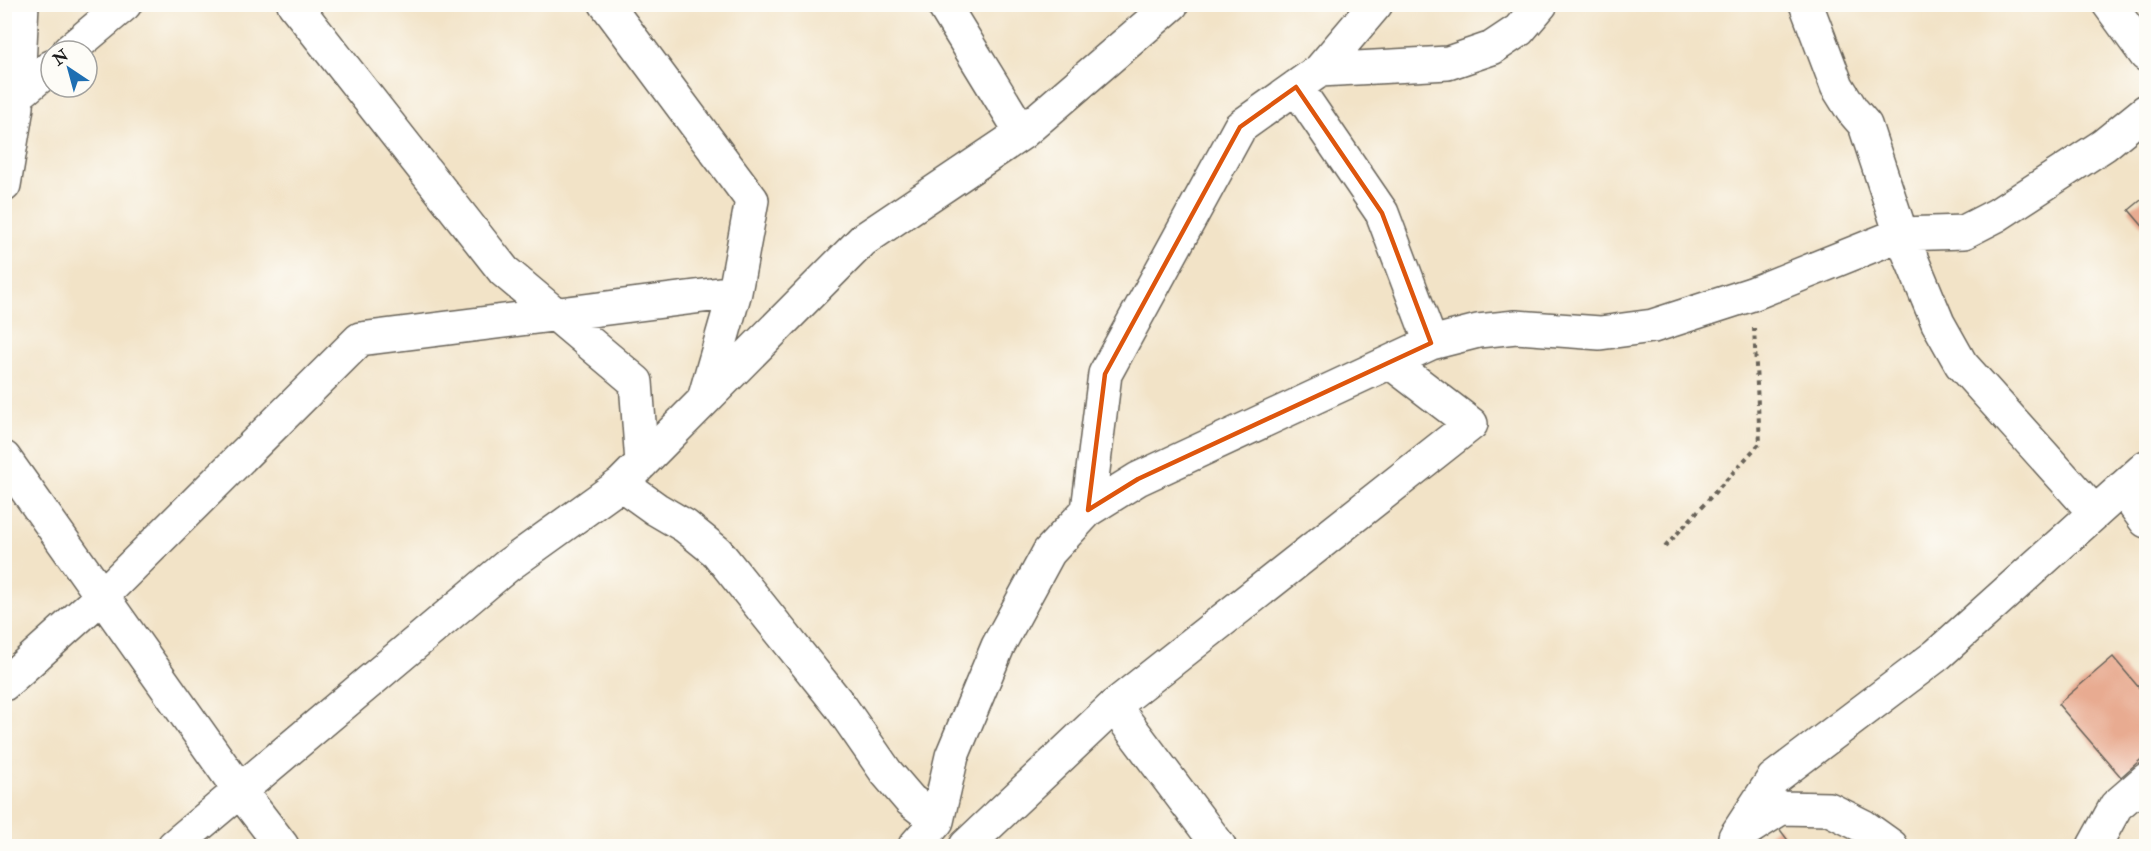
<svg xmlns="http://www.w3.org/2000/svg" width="2151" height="851" viewBox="0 0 2151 851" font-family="'IM FELL Double Pica',serif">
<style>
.building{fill:#e8ab91}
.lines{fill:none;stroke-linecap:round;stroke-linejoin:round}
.minor-casing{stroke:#676258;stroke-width:36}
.path{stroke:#676258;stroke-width:4;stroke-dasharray:4.5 4.5;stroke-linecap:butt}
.minor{stroke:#fff;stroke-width:33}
.marked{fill:none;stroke:#de560d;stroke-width:4.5;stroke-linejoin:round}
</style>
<rect width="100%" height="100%" fill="#fdfcf7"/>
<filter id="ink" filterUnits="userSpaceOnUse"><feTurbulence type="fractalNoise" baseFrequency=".0167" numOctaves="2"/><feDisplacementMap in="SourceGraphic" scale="12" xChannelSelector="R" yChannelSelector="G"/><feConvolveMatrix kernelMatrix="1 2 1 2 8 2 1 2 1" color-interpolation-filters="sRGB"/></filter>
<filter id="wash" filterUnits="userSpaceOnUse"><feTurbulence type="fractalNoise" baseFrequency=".008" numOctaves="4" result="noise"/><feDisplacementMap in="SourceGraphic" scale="24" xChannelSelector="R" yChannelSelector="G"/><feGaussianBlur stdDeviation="1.35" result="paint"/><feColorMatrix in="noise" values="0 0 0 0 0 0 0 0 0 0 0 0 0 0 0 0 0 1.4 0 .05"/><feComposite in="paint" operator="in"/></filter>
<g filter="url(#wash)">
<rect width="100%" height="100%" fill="#f2e3c7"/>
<g id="blocks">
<!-- building -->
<path class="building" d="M 2146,196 L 2146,230 L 2129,210 Z
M 2113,657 L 2146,696 L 2146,755 L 2121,777 L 2058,704 Z
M 1778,827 L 1790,843 L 1786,846 L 1755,846 Z"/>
</g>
</g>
<g filter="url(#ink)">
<use href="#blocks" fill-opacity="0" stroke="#676258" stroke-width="1.5"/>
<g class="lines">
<!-- minor casing -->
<g class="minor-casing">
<path id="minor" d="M 294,4 L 504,271 L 636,382 L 642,463
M 606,4 L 752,200 L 735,292 L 705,396
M 943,4 L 1022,133
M 1806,4 L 1837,86 L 1852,110 L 1865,125 L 1901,234 L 1938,323 L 1961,364 L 2095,513
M 2109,4 L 2146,55
M 69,51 L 125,4
M 1320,70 L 1376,4
M 1296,87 L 1382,213 L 1431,343
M 8,103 L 51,67
M 4,185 L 17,107 L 22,4
M 4,458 L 240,791 L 282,846
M 621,484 L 656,509 L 685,526 L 717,552 L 841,707 L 886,772 L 910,800 L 937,821
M 2122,488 L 2146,521
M 1088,510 L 1105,374 L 1240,127 L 1320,70 L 1448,63 L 1492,48 L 1519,30 L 1541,4
M 4,684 L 102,596 L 360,339 L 735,292
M 1114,706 L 1219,846
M 1743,832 L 1781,808 L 1829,809 L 1863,826 L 1891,846
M 1735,837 L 1773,779 L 1937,655 L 2146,467
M 174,846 L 507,566 L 621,484 L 863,240 L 1022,133 L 1172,4
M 915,846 L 937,821 L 952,756 L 998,646 L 1049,552 L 1088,510 L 1138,479 L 1431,343 L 1478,331 L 1516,327 L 1600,333 L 1653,326 L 1752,294 L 1901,234 L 1964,232 L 1997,215 L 2104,145 L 2146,111
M 966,846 L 1114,706 L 1471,424 L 1390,362
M 2094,846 L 2116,806 L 2146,780"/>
</g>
<!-- path -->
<path class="path" d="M 1665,547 L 1760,443 L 1754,328"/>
<!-- minor -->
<use href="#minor" class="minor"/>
</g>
</g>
<!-- marked area -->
<path class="marked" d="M 1296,87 L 1382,213 L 1431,343 L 1138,479 L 1088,510 L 1105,374 L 1240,127 Z"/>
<!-- margin -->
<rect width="2151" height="851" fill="none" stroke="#fdfcf7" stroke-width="24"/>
<!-- north arrow -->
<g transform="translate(69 69) rotate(324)"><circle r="28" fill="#fdfcf7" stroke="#a3a29f" stroke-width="1.5"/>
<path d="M0-4.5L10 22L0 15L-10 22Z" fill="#1f6fb2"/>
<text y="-9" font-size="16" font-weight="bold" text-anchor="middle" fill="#1c1c1c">N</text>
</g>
</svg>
